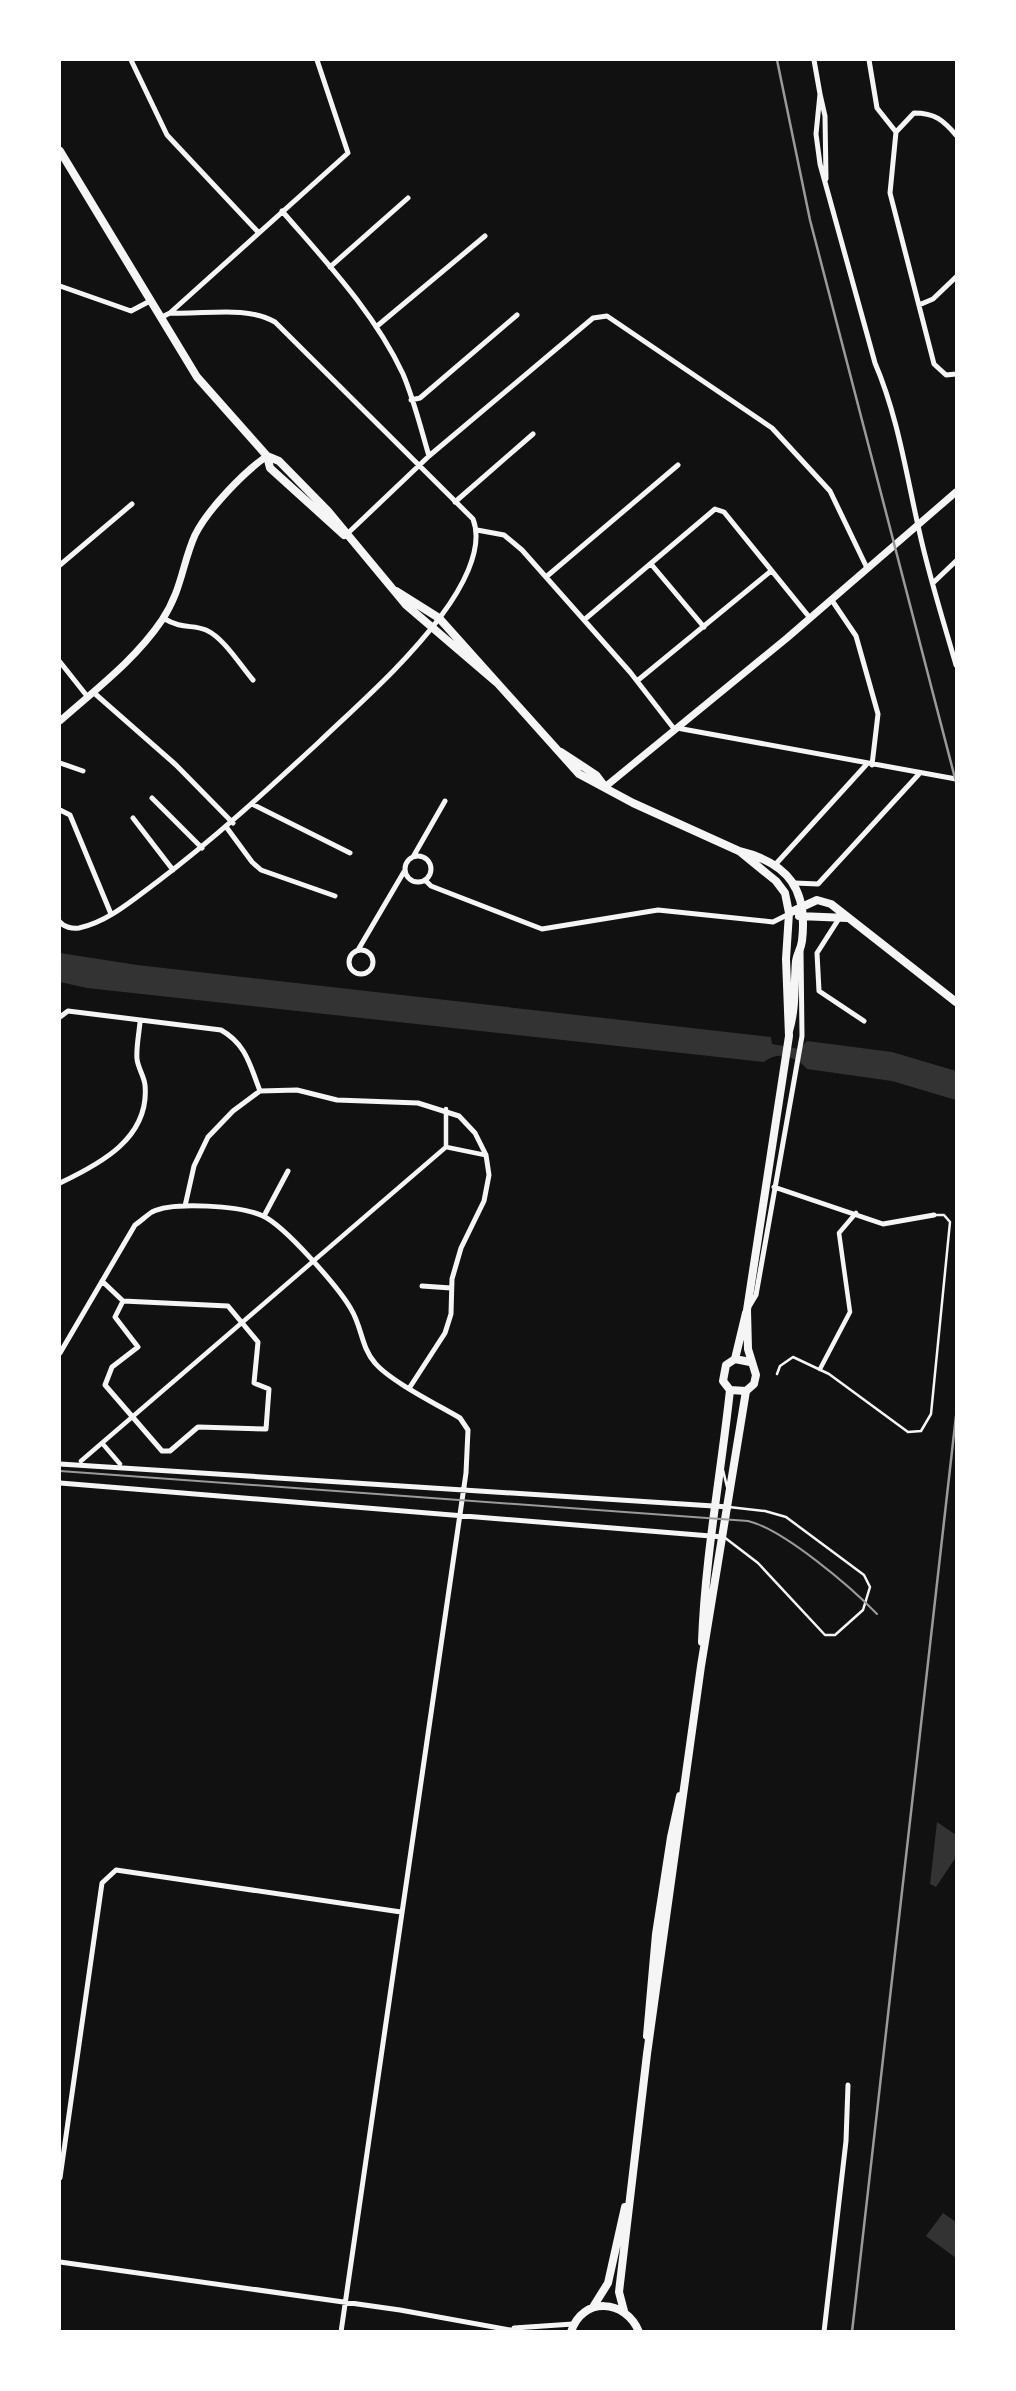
<svg xmlns="http://www.w3.org/2000/svg" width="1016" height="2391" viewBox="0 0 1016 2391" font-family="'PT Sans Narrow',sans-serif">
<style>
.water{fill:#333}
.lines{fill:none;stroke-linecap:round;stroke-linejoin:round}
.service{stroke:#f5f5f5;stroke-width:2.5}
.pedestrian{stroke:#f5f5f5;stroke-width:4.5}
.minor{stroke:#f5f5f5;stroke-width:5}
.tertiary{stroke:#f5f5f5;stroke-width:7}
.secondary{stroke:#f5f5f5;stroke-width:8}
.tram{stroke:#9a9a9a;stroke-width:2}
.rail{stroke:#9a9a9a;stroke-width:2.5}
</style>
<rect width="100%" height="100%" fill="#111"/>
<!-- water -->
<path class="water" d="M 60,953 L 137,965 L 771,1037 L 772,1044 L 799,1049 L 807,1041 L 892,1052 L 956,1071 L 956,1100 L 892,1081 L 807,1069 C 797,1057 778,1050 764,1062 L 87,988 L 60,982 Z
M 937,1822 L 956,1835 L 956,1857 L 936,1887 L 930,1884 Z
M 943,2213 L 956,2222 L 956,2258 L 926,2236 Z"/>
<g class="lines">
<!-- service -->
<path class="service" d="M 777,1374 L 780,1366 L 793,1357 L 829,1374 L 908,1432 L 921,1431 L 931,1414 L 950,1222 L 944,1215 L 934,1215
M 723,1470 L 727,1487
M 724,1537 L 758,1563 L 825,1635 L 835,1635 L 863,1610 L 870,1587 L 864,1575 L 786,1517 L 765,1511 L 729,1507"/>
<!-- pedestrian -->
<path class="pedestrian" d="M 446,1147 L 446,1109
M 820,1369 L 850,1312 L 839,1233 L 856,1213
M 102,1443 L 120,1464
M 81,1461 L 446,1147 L 485,1155"/>
<!-- minor -->
<path class="minor" d="M 131,60 L 167,135 L 258,232
M 814,60 L 820,94
M 869,60 L 877,108 L 896,132 L 890,193 L 934,364 L 946,375 L 956,374
M 896,132 L 914,113 C 935,113 943,120 956,135
M 826,179 L 825,116 L 820,94 L 816,134 L 820,164 L 875,363 C 898,417 906,473 919,530 C 929,576 943,620 956,665
M 282,211 C 326,262 374,312 403,374 C 414,400 421,429 429,456
M 330,267 L 408,198
M 60,286 L 131,311 L 150,301
M 919,305 L 933,299 L 956,277
M 171,312 L 348,153 L 317,60
M 376,327 L 485,236
M 411,400 L 420,398 L 517,315
M 455,502 L 533,434
M 477,530 L 504,535 L 522,550 L 630,672 L 675,730
M 346,535 L 429,456 L 593,318 L 607,316 L 772,428 L 830,491 L 867,568
M 651,564 L 704,627
M 60,565 L 132,504
M 546,577 L 678,465
M 934,582 L 956,561
M 831,599 L 856,636 L 878,714 L 872,765
M 163,618 C 183,630 192,624 206,630 C 224,638 240,665 253,680
M 584,620 L 715,509 L 724,512 L 810,618
M 60,662 L 87,696
M 637,681 L 771,571
M 93,692 L 176,765 L 233,823
M 677,728 L 956,779
M 60,763 L 83,771
M 152,798 L 202,848
M 252,804 L 350,853
M 60,810 L 70,815 L 111,914
M 133,818 L 173,870
M 227,828 L 252,862 L 261,870 L 335,896
M405 869a13 13 0 1 1 26 0a13 13 0 1 1-26 0Z
M 413,857 L 445,801
M 774,866 L 866,765
M 425,880 L 431,886 L 542,929 L 658,910 L 773,922 L 789,914
M 795,883 L 818,884 L 919,774
M 840,917 L 817,953 L 819,991 L 864,1021
M 60,922 C 64,927 72,929 79,928 C 108,922 134,899 157,882 C 214,839 266,791 318,743 C 361,702 405,664 441,616 C 459,592 485,550 473,519 L 275,322 C 245,305 204,315 170,313 L 160,318
M349 962a12 12 0 1 1 24 0a12 12 0 1 1-24 0Z
M 358,950 L 405,870
M 60,1017 L 68,1011 L 221,1030 C 246,1044 250,1065 260,1091
M 60,1183 C 100,1164 150,1138 145,1085 C 144,1076 138,1068 137,1059 C 136,1048 139,1034 140,1022
M 774,1187 L 883,1224 L 934,1215
M 185,1206 L 194,1166 L 208,1137 L 233,1111 L 260,1091 L 297,1090 L 337,1100 L 418,1103 L 459,1116 L 475,1133 L 486,1155 L 489,1175 L 484,1201 L 461,1248 L 452,1279 L 451,1314 L 445,1333 L 410,1387
M 264,1216 L 288,1171
M 102,1281 L 123,1301 L 228,1306 L 258,1342 L 254,1383 L 269,1389 L 266,1429 L 198,1427 L 170,1451 L 162,1451 L 105,1385 L 112,1367 L 138,1347 L 115,1317 L 123,1301
M 422,1286 L 451,1288
M 750,1305 L 756,1295 L 802,1036 L 801,950
M 60,1353 L 135,1225 C 141,1221 146,1216 152,1212 C 173,1201 242,1206 263,1216 C 285,1226 339,1288 351,1309 C 362,1327 361,1347 375,1363 C 390,1381 438,1405 460,1418 L 468,1430 L 466,1473 L 341,2332
M 60,1464 L 729,1507
M 60,1483 L 723,1537
M 60,2178 L 102,1883 L 116,1870 L 401,1912
M 60,2262 L 400,2310 L 521,2332
M 514,2328 L 573,2324
M 824,2332 L 846,2141 L 848,2085"/>
<!-- tertiary -->
<path class="tertiary" d="M 60,721 C 96,689 135,660 162,620 C 182,590 182,564 195,535 C 208,509 244,472 267,456
M 605,787 L 787,638 L 956,492"/>
<!-- secondary -->
<path class="secondary" d="M 60,151 L 197,377 L 267,456 L 279,461 L 328,511 L 406,605 L 496,682
M 267,456 L 270,468 L 344,535
M 396,591 L 439,618 L 579,774 L 633,803 L 739,851 C 789,863 808,890 802,941 C 801,949 797,954 796,961 C 794,985 796,1008 789,1031
M 561,752 L 596,775 L 605,787
M 739,851 L 776,881 L 785,893 L 789,913 L 786,959 L 789,1036 L 747,1310 L 748,1349 L 756,1375 L 754,1384 L 746,1391 L 730,1390 L 723,1381 L 726,1365 L 735,1359 L 750,1362
M 789,913 L 817,900 L 831,904 L 956,1002
M 799,916 L 847,918
M 735,1359 L 746,1313
M 702,1642 C 705,1557 721,1474 730,1390
M 647,2036 L 656,1934 L 671,1837 L 680,1796
M 593,2307 L 608,2283 L 625,2207
M 624,2311 L 619,2292 L 647,2054 L 701,1666 L 746,1391
M 571,2332 C 582,2296 626,2299 639,2332"/>
<!-- tram -->
<path class="tram" d="M 60,1471 L 748,1521 C 783,1529 851,1587 877,1614"/>
<!-- rail -->
<path class="rail" d="M 777,60 L 810,220 L 956,782
M 852,2332 L 956,1416"/>
</g>
<!-- border -->
<rect width="1016" height="2391" fill="none" stroke="#ffffff" stroke-width="122"/>
</svg>
